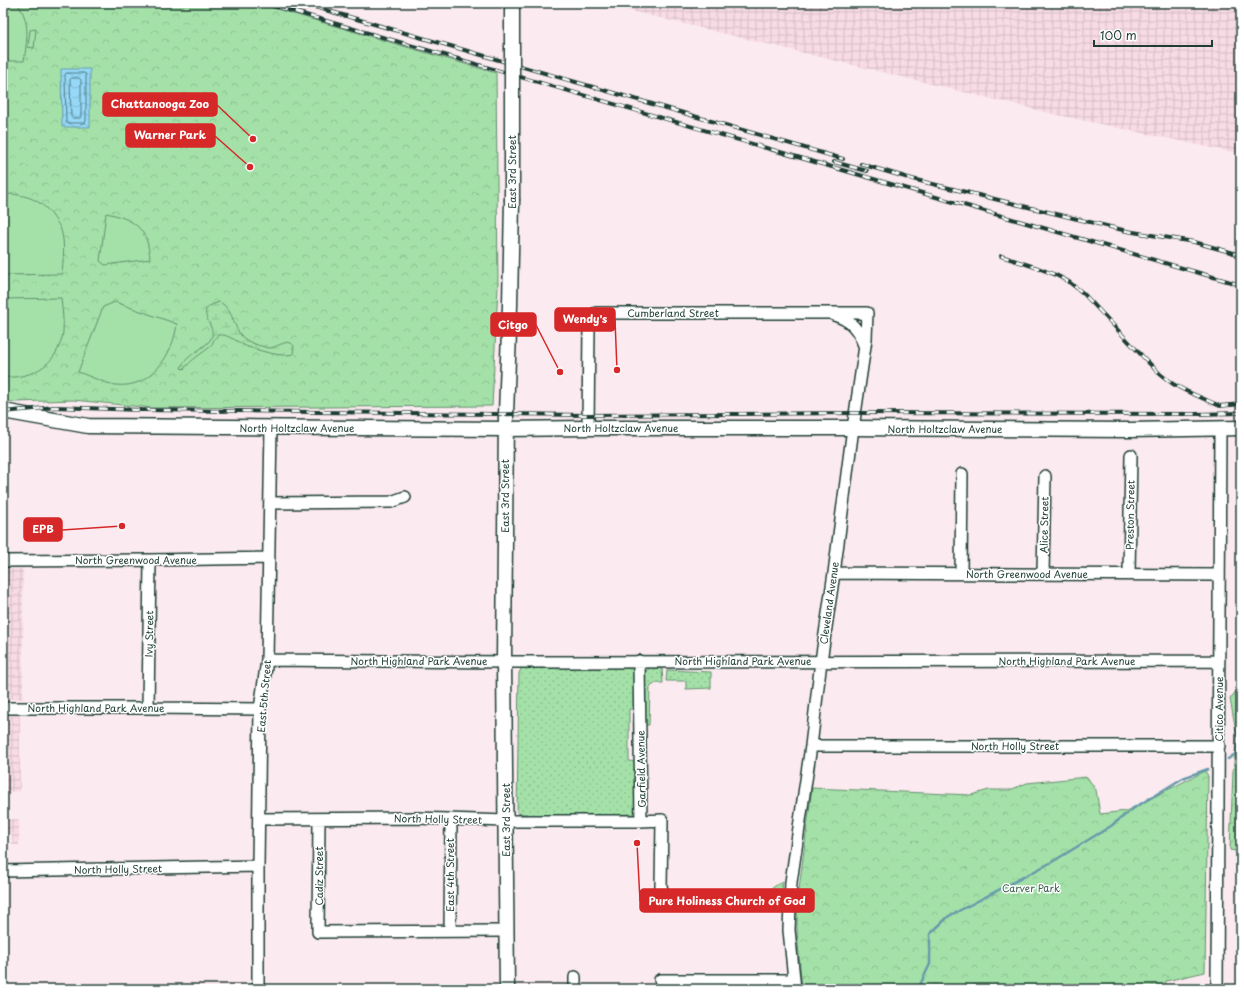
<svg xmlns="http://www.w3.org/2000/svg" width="1244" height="992" viewBox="0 0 1244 992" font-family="'Playpen Sans',sans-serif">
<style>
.industrial{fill:url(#industrial-grid)}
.grass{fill:url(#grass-dots);stroke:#628f6e}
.forest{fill:url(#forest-crowns);stroke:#628f6e}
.wetland{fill:url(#wetland-marsh);stroke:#628f6e}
.garden{fill:#a4e1a8;stroke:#628f6e}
.water{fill:url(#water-waves);stroke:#669aaa}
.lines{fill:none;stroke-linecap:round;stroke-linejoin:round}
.shore{stroke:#4f7b82;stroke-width:1}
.stream{stroke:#669aaa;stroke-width:2.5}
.minor-casing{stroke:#1f3d34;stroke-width:14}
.major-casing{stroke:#1f3d34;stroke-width:17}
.minor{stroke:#fff;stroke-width:11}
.major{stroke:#fff;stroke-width:14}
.rail-casing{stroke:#1f3d34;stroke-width:4}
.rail{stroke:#fff;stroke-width:2.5;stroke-dasharray:8;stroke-linecap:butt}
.major-bridge-casing{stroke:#1f3d34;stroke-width:17;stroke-linecap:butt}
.major-bridge{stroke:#fff;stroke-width:14}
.labels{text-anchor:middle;stroke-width:3;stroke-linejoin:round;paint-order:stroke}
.street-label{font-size:10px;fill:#1f3d34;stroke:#fff}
.park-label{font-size:10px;fill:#3a5e4b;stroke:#fff}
.leader{fill:none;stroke:#d62828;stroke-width:1.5}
.callout-dot{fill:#d62828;stroke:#fff;stroke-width:1.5}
.callout{fill:#d62828;stroke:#d62828;stroke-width:1.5}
.callout-label{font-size:11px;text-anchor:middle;font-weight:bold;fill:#fff}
</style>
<defs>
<pattern id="industrial-grid" width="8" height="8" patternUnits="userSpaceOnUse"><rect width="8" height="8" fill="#f8dbe4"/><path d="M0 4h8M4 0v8" fill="none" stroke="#d4bdc4"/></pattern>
<pattern id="grass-dots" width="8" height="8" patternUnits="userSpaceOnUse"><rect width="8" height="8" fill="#a4e1a8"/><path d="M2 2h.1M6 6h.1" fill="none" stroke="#8dc291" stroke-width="1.8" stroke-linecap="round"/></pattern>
<pattern id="forest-crowns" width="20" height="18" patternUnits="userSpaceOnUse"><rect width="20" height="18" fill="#a4e1a8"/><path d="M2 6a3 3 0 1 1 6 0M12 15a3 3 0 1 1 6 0" fill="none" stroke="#8dc291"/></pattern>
<pattern id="wetland-marsh" width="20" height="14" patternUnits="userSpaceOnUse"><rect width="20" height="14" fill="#a4e1a8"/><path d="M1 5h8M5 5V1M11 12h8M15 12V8" fill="none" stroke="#8dc291"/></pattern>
<pattern id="water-waves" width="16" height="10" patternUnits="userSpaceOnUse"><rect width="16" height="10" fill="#96d8f8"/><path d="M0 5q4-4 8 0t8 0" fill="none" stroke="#81bad5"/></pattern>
</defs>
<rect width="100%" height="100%" fill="#fbeaef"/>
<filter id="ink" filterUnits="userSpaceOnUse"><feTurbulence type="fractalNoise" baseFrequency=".025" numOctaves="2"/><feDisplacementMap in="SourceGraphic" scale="8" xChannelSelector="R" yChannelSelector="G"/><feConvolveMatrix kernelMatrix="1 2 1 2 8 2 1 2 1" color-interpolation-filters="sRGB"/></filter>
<g filter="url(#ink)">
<!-- industrial -->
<path class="industrial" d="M 599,3 L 1241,3 L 1241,154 L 1058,115 Z
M 3,569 L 23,569 L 23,699 L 3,699 Z
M 3,716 L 20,716 L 20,791 L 3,792 Z
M 19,819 L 19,845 L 12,845 L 12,834 L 3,834 L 3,820 Z"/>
<!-- grass -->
<path class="grass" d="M 607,666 L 637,669 L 634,687 L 634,709 L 629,709 L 629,761 L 637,762 L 637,814 L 542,816 L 517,813 L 519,673 L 522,667 Z
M 651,667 L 662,669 L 663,683 L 656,683 L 650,687 L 649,725 L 645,725 L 645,674 L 646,671 Z
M 667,670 L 711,672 L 711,688 L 686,689 L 686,681 L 666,681 Z
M 783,881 L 782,889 L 779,893 L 768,894 L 766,892 Z"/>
<!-- forest -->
<path class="forest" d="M 3,3 L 256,3 L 496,73 L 498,287 L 492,406 L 153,408 L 73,400 L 16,402 L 3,401 Z
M 1241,685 L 1241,852 L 1230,850 L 1233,771 L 1237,736 L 1230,699 Z
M 1205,771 L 1208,776 L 1205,972 L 1166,981 L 1165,989 L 802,989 L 797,932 L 797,905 L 812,788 L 971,795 L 989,790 L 1010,790 L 1027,783 L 1087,777 L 1096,790 L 1100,814 L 1126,811 Z"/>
<!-- wetland -->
<path class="wetland" d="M 220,302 C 236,311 232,333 248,341 C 254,344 263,347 269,348 C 277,348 288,337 294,346 L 293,354 C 281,358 259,350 248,347 C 240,344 227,333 219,335 C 213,337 214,343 210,347 C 201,354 192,359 184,369 L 181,368 C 185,354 209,348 212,336 C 215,322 191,309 220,302 Z"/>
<!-- garden -->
<path class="garden" d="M 3,3 L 17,3 C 31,22 27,39 24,61 L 3,61 Z
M 36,29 L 34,48 L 28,47 L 30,30 Z
M 3,194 C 24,194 39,198 52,215 C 56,221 61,227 62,234 C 65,247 63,261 62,274 L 3,275 Z
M 106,213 C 135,219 148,229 150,259 L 105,265 L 100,261 Z
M 61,298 C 62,309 64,321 63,332 C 63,336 61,340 60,344 C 52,368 27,379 3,377 L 3,299 Z
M 115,302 L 177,324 C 173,355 151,389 116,385 C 103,383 90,376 78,372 L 103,307 Z"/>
<!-- water -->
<path class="water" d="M 61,69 L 90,69 L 90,127 L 62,127 Z"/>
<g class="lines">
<!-- shore -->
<path class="shore" d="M 67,73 L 84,73 L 86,75 L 86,121 L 85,123 L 68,123 L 66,122 L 65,75 Z
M 72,78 L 79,78 L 81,80 L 81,116 L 80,118 L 72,118 L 71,117 L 70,80 Z"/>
<!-- stream -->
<path class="stream" d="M 1228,759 L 1241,750
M 918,989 L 930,964 L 930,934 L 949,916 L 1052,862 L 1111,826 L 1134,808 L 1183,778 L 1208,769"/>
<!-- minor casing -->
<g class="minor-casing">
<path id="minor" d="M 834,315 C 851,320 858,329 864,345
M 588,428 L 589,326 L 596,313 L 867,313 L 866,339 L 853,428 L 834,573 L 821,661 L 811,746 L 791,882 L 789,930 L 795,989
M 270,503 L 391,502 L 405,497
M 3,561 L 150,560 L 269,558
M 834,573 L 1219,575
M 961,573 L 962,474
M 1043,574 L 1045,476
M 1129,574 L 1131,455
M 267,660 L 504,662 L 1219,661
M 639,661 L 641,821 L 662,820 L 661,887 C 664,895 666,898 675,901 L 790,901
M 3,708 L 148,708 L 260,709
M 148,708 L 150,560
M 811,746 L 1219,746
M 259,819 L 417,818 L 506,821 L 641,821
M 319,819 L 318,932 L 507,931
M 3,871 L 258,866
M 450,931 L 451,819
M 575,977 L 575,989
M 660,980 L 794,980
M 258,989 L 258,866 L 260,709 L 267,660 L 271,428
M 1217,989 L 1220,429"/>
</g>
<!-- major casing -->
<g class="major-casing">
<path id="major" d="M 3,411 L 88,426 L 505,429 L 588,428 L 853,428 L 1130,430 L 1241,428
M 507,989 L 504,662 L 506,414 L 510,305 L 512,201"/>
</g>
<!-- minor -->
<use href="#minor" class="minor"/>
<!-- major -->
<use href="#major" class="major"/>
<!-- rail casing -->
<g class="rail-casing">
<path id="rail" d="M 264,3 L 1241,285
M 301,3 L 843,159
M 834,162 L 867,171
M 861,164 L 912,179 L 1007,202 L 1127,231 L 1194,242 L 1241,255
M 1001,256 L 1038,268 L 1056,275 L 1069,282 L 1083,293 L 1147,361 L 1160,374 L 1173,384 L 1186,391 L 1220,406 L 1241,404
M 3,412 L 55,407 L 141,410 L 588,415 L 855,413 L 1195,414 L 1241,413"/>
</g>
<!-- rail -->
<use href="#rail" class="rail"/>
<!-- major-bridge casing -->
<g class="major-bridge-casing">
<path id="major-bridge" d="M 512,201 L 512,3"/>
</g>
<!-- major-bridge -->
<use href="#major-bridge" class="major-bridge"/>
</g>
</g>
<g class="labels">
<!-- street labels -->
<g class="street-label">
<text transform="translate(512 172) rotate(-90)" y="4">East 3rd Street</text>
<text x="673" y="317">Cumberland Street</text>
<text x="297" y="432">North Holtzclaw Avenue</text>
<text x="621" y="432">North Holtzclaw Avenue</text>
<text x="945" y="433">North Holtzclaw Avenue</text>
<text transform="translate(505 496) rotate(-90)" y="4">East 3rd Street</text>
<text transform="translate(1130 515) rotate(-89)" y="4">Preston Street</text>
<text transform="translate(1044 525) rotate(-89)" y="4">Alice Street</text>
<text x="136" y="564">North Greenwood Avenue</text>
<text x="1027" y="578">North Greenwood Avenue</text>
<text transform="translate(829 603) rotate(-82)" y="4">Cleveland Avenue</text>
<text transform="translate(149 634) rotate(-89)" y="4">Ivy Street</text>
<text x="419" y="665">North Highland Park Avenue</text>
<text x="743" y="665">North Highland Park Avenue</text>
<text x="1067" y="665">North Highland Park Avenue</text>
<text transform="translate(264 696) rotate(-85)" y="4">East 5th Street</text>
<text x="96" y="712">North Highland Park Avenue</text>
<text transform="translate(1219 709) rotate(-90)" y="4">Citico Avenue</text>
<text x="1015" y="750">North Holly Street</text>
<text transform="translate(641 769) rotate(-91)" y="4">Garfield Avenue</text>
<text transform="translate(438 819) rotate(1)" y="4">North Holly Street</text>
<text transform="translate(506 820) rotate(-90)" y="4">East 3rd Street</text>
<text transform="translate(118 869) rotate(-1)" y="4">North Holly Street</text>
<text transform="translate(450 875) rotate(-90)" y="4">East 4th Street</text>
<text transform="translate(319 876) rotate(-90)" y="4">Cadiz Street</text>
</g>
<!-- park labels -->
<g class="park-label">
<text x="1031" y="892">Carver Park</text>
</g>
</g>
<!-- callouts -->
<path class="leader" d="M253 139L217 105M250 167L215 136M617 370L615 320M560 372L536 325M122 526L62 530M637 843L640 901"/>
<g class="callout-dot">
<circle cx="253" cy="139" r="4"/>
<circle cx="250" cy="167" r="4"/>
<circle cx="617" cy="370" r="4"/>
<circle cx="560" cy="372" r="4"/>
<circle cx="122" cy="526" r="4"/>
<circle cx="637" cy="843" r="4"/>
</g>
<g class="callout">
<rect x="103" y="93" width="114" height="23" rx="4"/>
<rect x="126" y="124" width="89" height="23" rx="4"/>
<rect x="555" y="308" width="60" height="23" rx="4"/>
<rect x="491" y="313" width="45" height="23" rx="4"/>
<rect x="24" y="518" width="38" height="23" rx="4"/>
<rect x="640" y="889" width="174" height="23" rx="4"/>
</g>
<g class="callout-label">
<text x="160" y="108">Chattanooga Zoo</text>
<text x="170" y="139">Warner Park</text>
<text x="585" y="323">Wendy's</text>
<text x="513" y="329">Citgo</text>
<text x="43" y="533">EPB</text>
<text x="727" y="905">Pure Holiness Church of God</text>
</g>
<!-- margin -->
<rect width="1244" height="992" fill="none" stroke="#fff" stroke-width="16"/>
<rect x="8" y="8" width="1228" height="976" fill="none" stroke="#1f3d34" stroke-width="1.5" filter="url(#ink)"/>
<!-- scale -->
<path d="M1094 40v6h118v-6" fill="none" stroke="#1f3d34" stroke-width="2"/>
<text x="1100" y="40" font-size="12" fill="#1f3d34" stroke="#ffffff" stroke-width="3" paint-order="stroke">100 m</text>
</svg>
